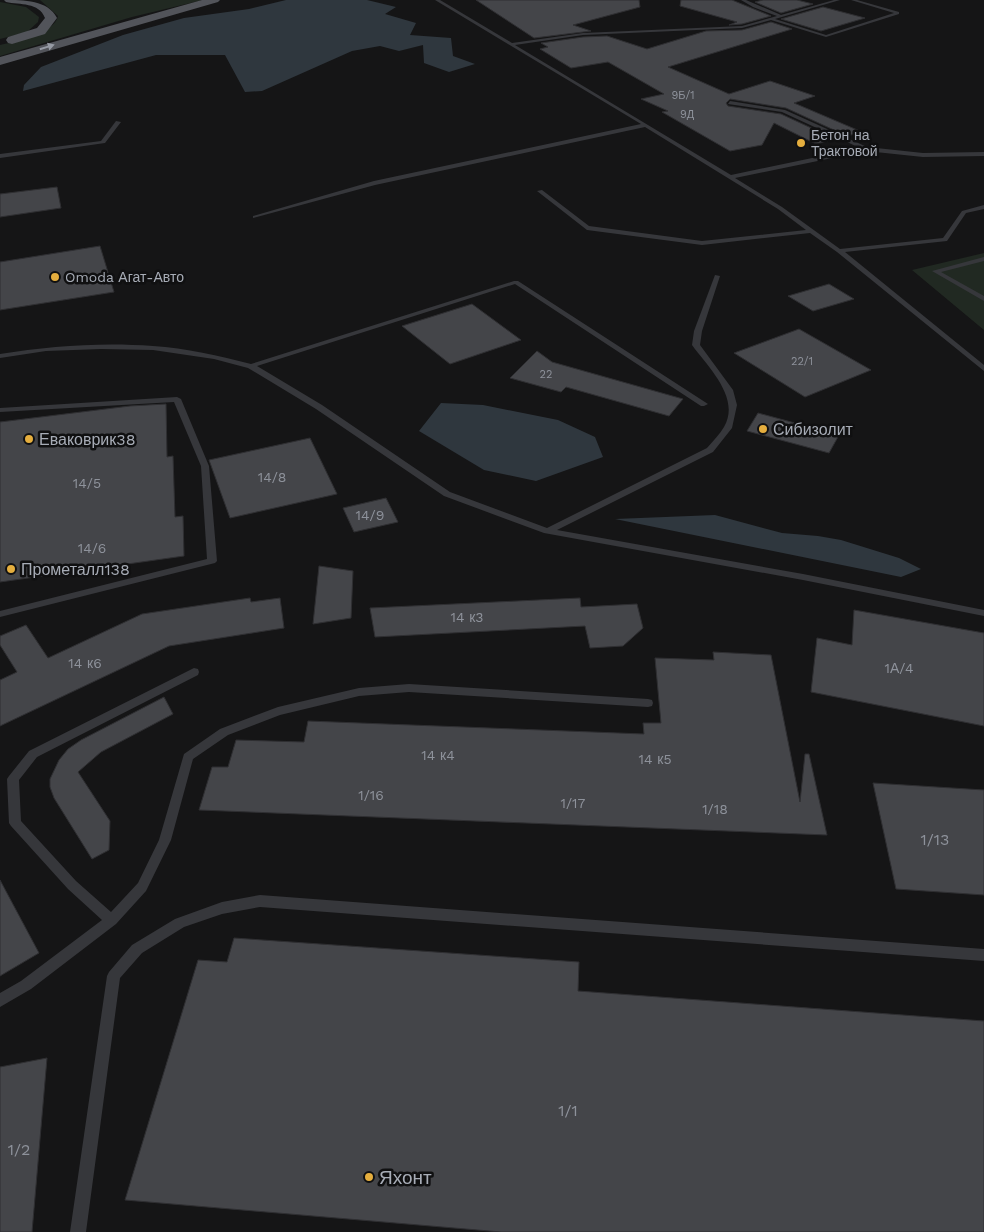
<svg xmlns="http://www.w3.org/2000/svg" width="984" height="1232" viewBox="0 0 984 1232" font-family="'Work Sans',sans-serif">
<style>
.green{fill:#212922}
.water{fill:#2f373e}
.building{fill:#444549;stroke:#2f2f32}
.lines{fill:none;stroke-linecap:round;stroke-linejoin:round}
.service{fill:#36373b;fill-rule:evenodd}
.primary{fill:#52545a;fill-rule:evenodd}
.oneway{fill:#969aa4}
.poi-dot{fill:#e5ae3e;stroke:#101011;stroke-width:2}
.labels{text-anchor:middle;stroke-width:5;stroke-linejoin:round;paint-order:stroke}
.far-number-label{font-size:11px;fill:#8e929b}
.far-poi-label{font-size:14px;fill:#a7acb6;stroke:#101011;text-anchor:start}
.number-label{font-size:14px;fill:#8e929b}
.poi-label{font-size:16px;fill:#a7acb6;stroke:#101011;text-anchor:start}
.near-number-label{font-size:16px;fill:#8e929b}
.near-poi-label{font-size:19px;fill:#a7acb6;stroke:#101011;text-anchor:start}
</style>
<rect width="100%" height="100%" fill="#151516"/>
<!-- green -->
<path class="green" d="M 40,0 L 203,0 L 132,17 L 0,56 L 0,45 C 15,42 55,33 58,16 Z
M 0,2 L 26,7 L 39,17 L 38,22 L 27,32 L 0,39 Z
M 984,253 L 984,330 L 912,270 Z"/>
<!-- water -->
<path class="water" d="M 286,0 L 367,0 L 396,7 L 385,14 L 416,23 L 410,35 L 451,38 L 453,56 L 475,64 L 449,72 L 424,63 L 423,45 L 399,51 L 380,46 L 352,51 L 262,91 L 245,92 L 225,55 L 156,55 L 23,91 L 24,85 L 41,67 L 123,35 L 184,18 L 249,9 Z
M 441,403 L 483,405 L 558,420 L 595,437 L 603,457 L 536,481 L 484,470 L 419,431 Z
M 715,515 L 782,533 L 818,536 L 841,540 L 899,558 L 921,569 L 901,577 L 615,519 Z"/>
<!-- building -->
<path class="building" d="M 476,0 L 639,0 L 640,7 L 573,25 L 591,31 L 534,38 Z
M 681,0 L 732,0 L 771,16 L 742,24 L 729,25 L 737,22 L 680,6 Z
M 763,0 L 797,0 L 813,4 L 781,13 L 755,2 Z
M 823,7 L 865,18 L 821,31 L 781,19 Z
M 771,22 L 792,29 L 668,67 L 729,94 L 770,81 L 815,96 L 794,103 L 862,132 L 847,136 L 786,108 L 730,99 L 726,103 L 728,106 L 781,114 L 835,139 L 816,144 L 774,123 L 762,145 L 730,151 L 662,112 L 668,111 L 641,99 L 664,94 L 608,62 L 571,68 L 540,49 L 548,47 L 541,43 L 583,37 L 607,36 L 647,49 L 706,31 L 742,30 Z
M 57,187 L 61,208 L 0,217 L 0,194 Z
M 100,246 L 114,292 L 0,310 L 0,262 Z
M 829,284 L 854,299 L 813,311 L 788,296 Z
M 472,304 L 521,340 L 450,364 L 402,326 Z
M 799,329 L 871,370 L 805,397 L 734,353 Z
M 537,351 L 552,362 L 683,399 L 669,416 L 566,387 L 561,392 L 510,378 Z
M 166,404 L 167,457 L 173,456 L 175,517 L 183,516 L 184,556 L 0,582 L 0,422 L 130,406 Z
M 758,413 L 839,435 L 829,453 L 747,431 Z
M 310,438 L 337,494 L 230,518 L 209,460 Z
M 386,498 L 398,522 L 354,532 L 343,508 Z
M 319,566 L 353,571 L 351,618 L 313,624 Z
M 250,598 L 251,602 L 280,598 L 284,628 L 169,646 L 0,726 L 0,680 L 17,672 L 0,645 L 0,636 L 26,625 L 48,658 L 142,614 Z
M 580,598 L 581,607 L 637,604 L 643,628 L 623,646 L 590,648 L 585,626 L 375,637 L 370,608 Z
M 854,610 L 984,633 L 984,726 L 811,692 L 817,638 L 852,645 Z
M 713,652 L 771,655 L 800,802 L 805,754 L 809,754 L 827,835 L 199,810 L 212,767 L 228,767 L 236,740 L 304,742 L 308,721 L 644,734 L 643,723 L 661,723 L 655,658 L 714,660 Z
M 164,697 L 173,714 L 101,752 L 78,772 L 110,821 L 109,850 L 92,859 L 54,798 L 50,787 L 50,779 L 59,760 L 68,749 L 81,740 Z
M 873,783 L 984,790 L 984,895 L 896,889 Z
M 0,880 L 39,953 L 0,976 Z
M 234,938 L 579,962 L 578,991 L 984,1021 L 984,1232 L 501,1232 L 125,1200 L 198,960 L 227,962 Z
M 47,1058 L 32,1232 L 0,1232 L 0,1067 Z"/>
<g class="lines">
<!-- service -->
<path class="service" d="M 435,0 L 440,0 L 512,43 L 583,33 L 742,26 L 777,16 L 753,7 L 741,0 L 746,0 L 781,15 L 834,0 L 840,0 L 775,19 L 826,35 L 894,13 L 851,0 L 857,0 L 899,12 L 899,14 L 826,37 L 771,20 L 742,28 L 583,35 L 515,45 L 731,175 L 860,148 L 782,112 L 728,104 L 730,101 L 785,110 L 867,147 L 923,153 L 984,152 L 984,156 L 923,157 L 866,151 L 735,178 L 782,207 L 840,249 L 943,238 L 962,211 L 984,205 L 984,209 L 966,213 L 947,241 L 845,252 L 984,365 L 984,371 L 837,252 L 810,233 L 702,245 L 587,230 L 537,191 L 542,190 L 589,226 L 702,241 L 806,230 L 778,209 L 645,127 L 375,185 L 253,218 L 253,216 L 374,181 L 641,124 Z
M 116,121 L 121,122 L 105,143 L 0,158 L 0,154 L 101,141 Z
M 984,257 L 984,261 L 941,272 L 984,296 L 984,301 L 932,271 Z
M 715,275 L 720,276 L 702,331 L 700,345 L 733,390 L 737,405 L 732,428 L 713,452 L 557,530 L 803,574 L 984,610 L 984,616 L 803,580 L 544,533 L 444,496 L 316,409 L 248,368 L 214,359 L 153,350 L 101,349 L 46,351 L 0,358 L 0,354 C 50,346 102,342 153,346 C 186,348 219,356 251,364 L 514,281 L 518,281 L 708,404 L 704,406 L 701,406 L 515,284 L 257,366 L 322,405 L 450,492 L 547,528 L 707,448 C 713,441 720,434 724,427 C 741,398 708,367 692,345 L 694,331 Z
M 177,397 L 181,399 L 209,466 L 217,561 L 215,563 L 0,617 L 0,611 L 207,559 L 201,466 L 174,402 L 0,412 L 0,408 Z
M 194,668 L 198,669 L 199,672 L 198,675 L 37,757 L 19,780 L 21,821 L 76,881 L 111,912 L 138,883 L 159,840 L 184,754 L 220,729 L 278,707 L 359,688 L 409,684 L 648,699 L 652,700 L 653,703 L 652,706 L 648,707 L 409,692 L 359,696 L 280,715 L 228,735 L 193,759 L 171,840 L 146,891 L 116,924 L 31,989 L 0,1007 L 0,993 L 21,981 L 102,920 L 68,889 L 11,826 L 9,823 L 7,779 L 9,776 L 29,751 Z
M 260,895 L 984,949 L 984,961 L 260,907 L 222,914 L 184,927 L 142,953 L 120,978 L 86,1232 L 70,1232 L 107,976 L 109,972 L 132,945 L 175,919 L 222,902 Z"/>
<!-- primary -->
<path class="primary" d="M 4,0 C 24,0 48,0 57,18 L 45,34 L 12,44 L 8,43 L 6,40 L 8,37 L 37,28 L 45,18 C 39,2 20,5 6,2 Z
M 202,0 L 220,0 L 218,2 L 0,65 L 0,57 Z"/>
</g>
<!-- one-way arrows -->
<defs><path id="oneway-solid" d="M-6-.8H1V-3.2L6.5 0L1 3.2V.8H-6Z" transform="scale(1.25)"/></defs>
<use class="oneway" href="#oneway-solid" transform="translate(47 47) rotate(-17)"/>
<!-- markers -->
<g class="poi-dot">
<circle cx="801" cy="143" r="5"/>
<circle cx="55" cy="277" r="5"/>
<circle cx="763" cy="429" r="5"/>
<circle cx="29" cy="439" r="5"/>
<circle cx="11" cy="569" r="5"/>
<circle cx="369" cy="1177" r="5"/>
</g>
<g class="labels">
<!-- far-number labels -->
<g class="far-number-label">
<text x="683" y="99">9Б/1</text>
<text x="687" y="118">9Д</text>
<text x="802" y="365">22/1</text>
<text x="546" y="378">22</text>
</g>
<!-- far-poi labels -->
<g class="far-poi-label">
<text x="811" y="140">Бетон на<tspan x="811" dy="16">Трактовой</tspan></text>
<text x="65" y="282">Omoda Агат-Авто</text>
</g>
<!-- number labels -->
<g class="number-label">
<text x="272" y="482">14/8</text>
<text x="87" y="488">14/5</text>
<text x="370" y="520">14/9</text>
<text x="92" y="553">14/6</text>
<text x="467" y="622">14 к3</text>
<text x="85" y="668">14 к6</text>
<text x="899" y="673">1А/4</text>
<text x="438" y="760">14 к4</text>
<text x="655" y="764">14 к5</text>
<text x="371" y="800">1/16</text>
<text x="573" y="808">1/17</text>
<text x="715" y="814">1/18</text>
</g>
<!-- poi labels -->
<g class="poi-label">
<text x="773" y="435">Сибизолит</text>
<text x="39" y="445">Еваковрик38</text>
<text x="21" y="575">Прометалл138</text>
</g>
<!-- near-number labels -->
<g class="near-number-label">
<text x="935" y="845">1/13</text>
<text x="568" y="1116">1/1</text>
<text x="19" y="1155">1/2</text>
</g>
<!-- near-poi labels -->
<g class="near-poi-label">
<text x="379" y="1184">Яхонт</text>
</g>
</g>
</svg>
